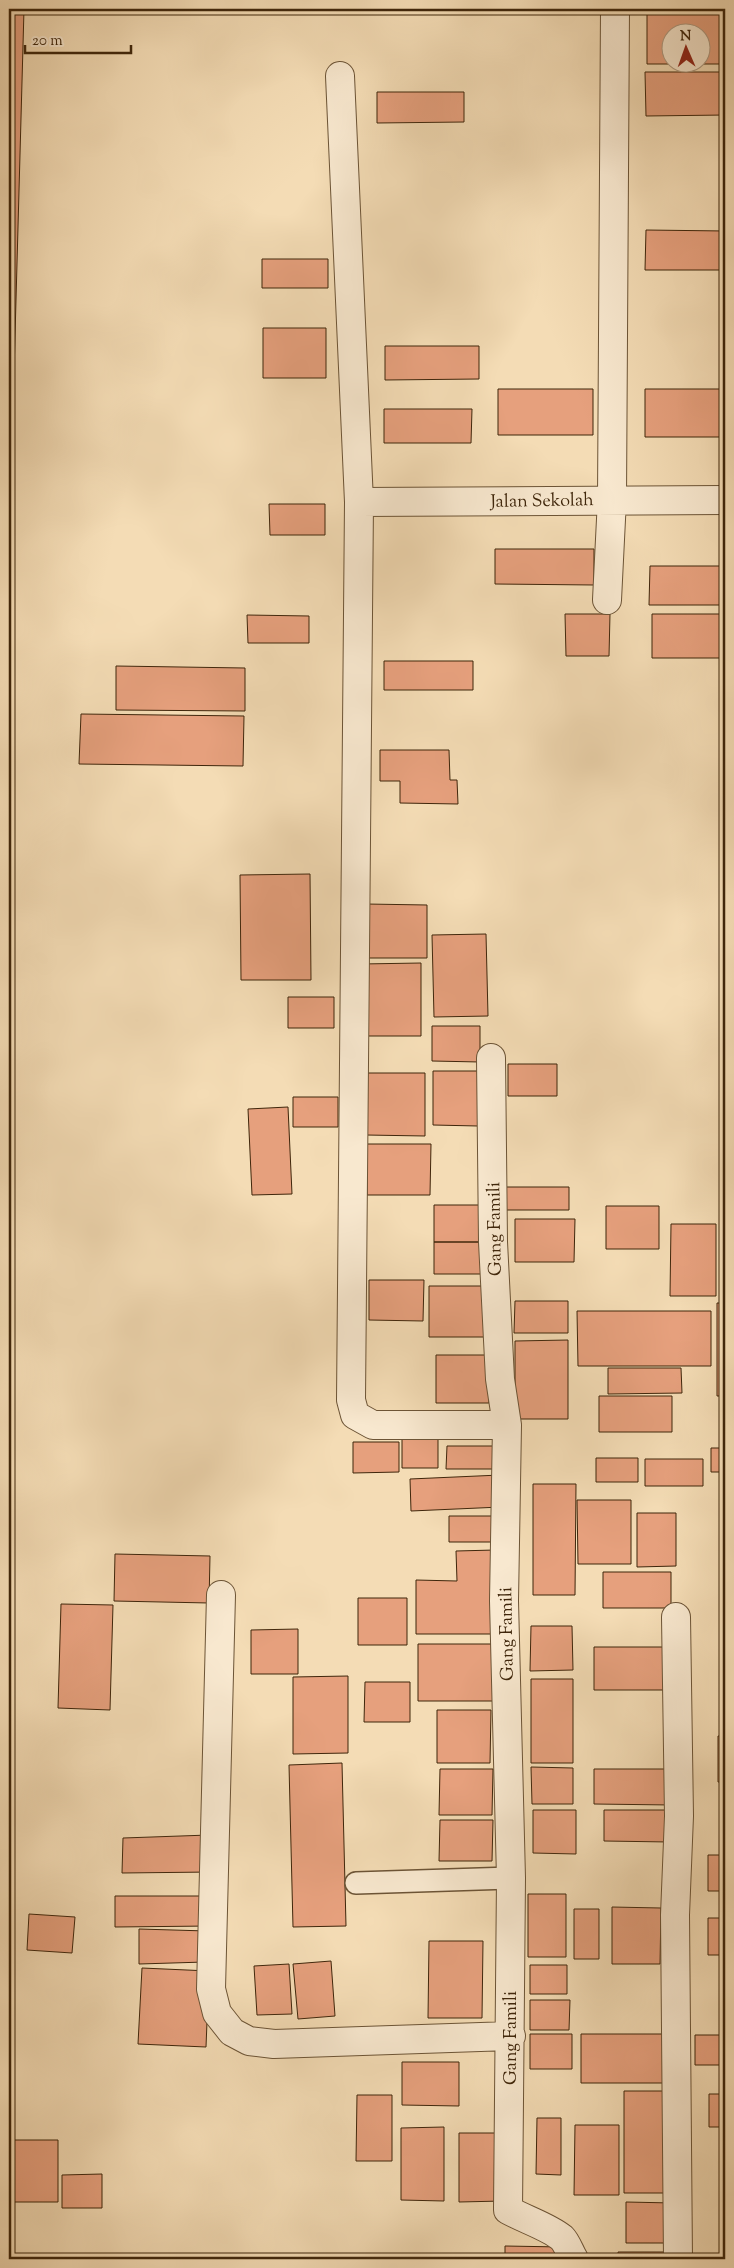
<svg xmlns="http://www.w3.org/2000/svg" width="734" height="2268" viewBox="0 0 734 2268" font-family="'Sorts Mill Goudy',serif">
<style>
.building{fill:#e6a07d;stroke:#3f260b;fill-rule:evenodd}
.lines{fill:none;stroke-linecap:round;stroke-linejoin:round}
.lane-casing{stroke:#6c5436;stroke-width:24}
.street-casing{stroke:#6c5436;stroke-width:30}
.lane{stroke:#f8e8cf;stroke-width:21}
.street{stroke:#f8e8cf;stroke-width:28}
.labels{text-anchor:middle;stroke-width:4;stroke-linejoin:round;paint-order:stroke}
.street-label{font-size:18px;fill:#3f260b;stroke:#f8e8cf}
</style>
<rect width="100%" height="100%" fill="#f4dcb5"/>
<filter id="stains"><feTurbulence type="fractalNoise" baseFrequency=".004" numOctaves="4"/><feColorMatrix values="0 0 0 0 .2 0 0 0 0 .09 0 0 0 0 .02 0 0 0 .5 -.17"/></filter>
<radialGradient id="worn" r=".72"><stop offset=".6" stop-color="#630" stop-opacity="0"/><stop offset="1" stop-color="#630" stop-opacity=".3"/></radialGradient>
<!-- building -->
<path class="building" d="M 9,9 L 24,9 L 11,482 L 9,482 Z
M 647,9 L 725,9 L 725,64 L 647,64 ZM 672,32 L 702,32 L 702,62 L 672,62 Z
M 645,72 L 725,72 L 725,115 L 646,116 Z
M 377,92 L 464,92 L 464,122 L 377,123 Z
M 646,230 L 725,231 L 725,270 L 645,270 Z
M 262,259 L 328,259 L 328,288 L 262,288 Z
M 263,328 L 326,328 L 326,378 L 263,378 Z
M 385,346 L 479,346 L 479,379 L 385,380 Z
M 498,389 L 593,389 L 593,435 L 498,435 Z
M 645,389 L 725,389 L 725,437 L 645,437 Z
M 384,409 L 472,409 L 471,443 L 384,443 Z
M 269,504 L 325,504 L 325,535 L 270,535 Z
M 495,549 L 594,549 L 594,585 L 495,584 Z
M 650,566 L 722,566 L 722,605 L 649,605 Z
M 565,614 L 610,614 L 609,656 L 566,656 Z
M 652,614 L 725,614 L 725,658 L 652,658 Z
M 247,615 L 309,616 L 309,643 L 248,643 Z
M 384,661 L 473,661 L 473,690 L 384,690 Z
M 116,666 L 245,668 L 245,711 L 116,710 Z
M 81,714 L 244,716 L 243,766 L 79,764 Z
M 380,750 L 449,750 L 450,780 L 457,780 L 458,804 L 400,803 L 400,781 L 380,781 Z
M 310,874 L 311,980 L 241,980 L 240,875 Z
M 366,904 L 427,905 L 427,958 L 366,958 Z
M 486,934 L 488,1016 L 434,1017 L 432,935 Z
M 421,963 L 421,1036 L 361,1036 L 361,964 Z
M 288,997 L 334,997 L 334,1028 L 288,1028 Z
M 432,1026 L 480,1026 L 480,1062 L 432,1061 Z
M 508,1064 L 557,1064 L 557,1096 L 508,1096 Z
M 433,1071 L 478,1071 L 478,1126 L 433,1125 Z
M 366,1073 L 425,1073 L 425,1136 L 366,1135 Z
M 293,1097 L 338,1097 L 338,1127 L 293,1127 Z
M 288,1107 L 292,1194 L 252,1195 L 248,1109 Z
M 722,1129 L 725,1129 L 725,1179 L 722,1179 Z
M 367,1144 L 431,1144 L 430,1195 L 367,1195 Z
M 506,1187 L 569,1187 L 569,1210 L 505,1210 Z
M 434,1205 L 485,1205 L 485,1242 L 434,1242 Z
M 606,1206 L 659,1206 L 659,1249 L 606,1249 Z
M 722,1218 L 725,1218 L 725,1241 L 722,1241 Z
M 515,1219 L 575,1219 L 574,1262 L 515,1262 Z
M 671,1224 L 716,1224 L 716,1296 L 670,1296 Z
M 434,1242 L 485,1242 L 485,1274 L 434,1274 Z
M 722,1274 L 725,1274 L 725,1297 L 722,1297 Z
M 369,1280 L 424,1280 L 423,1321 L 369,1320 Z
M 429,1286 L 485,1286 L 485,1337 L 429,1337 Z
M 515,1301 L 568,1301 L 568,1333 L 514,1333 Z
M 717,1303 L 725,1303 L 725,1396 L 717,1396 Z
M 577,1311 L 711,1311 L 711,1366 L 578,1366 Z
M 568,1340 L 568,1419 L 515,1419 L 515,1341 Z
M 436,1355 L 489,1355 L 489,1403 L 436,1403 Z
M 608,1368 L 681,1368 L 682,1393 L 608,1394 Z
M 599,1396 L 672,1396 L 672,1432 L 599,1432 Z
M 402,1431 L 438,1431 L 438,1468 L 402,1468 Z
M 353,1442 L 399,1442 L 399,1472 L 353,1473 Z
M 447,1446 L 494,1446 L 494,1469 L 446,1469 Z
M 711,1448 L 725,1448 L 725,1472 L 711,1472 Z
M 596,1458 L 638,1458 L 638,1482 L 596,1482 Z
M 645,1459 L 703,1459 L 703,1486 L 645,1486 Z
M 500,1475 L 501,1507 L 411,1511 L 410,1479 Z
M 533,1484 L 576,1484 L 575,1595 L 533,1595 Z
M 577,1500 L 631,1500 L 631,1564 L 578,1564 Z
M 637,1513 L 676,1513 L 676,1566 L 637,1567 Z
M 449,1516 L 499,1516 L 498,1542 L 449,1542 Z
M 495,1550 L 495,1634 L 416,1634 L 416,1580 L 457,1581 L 456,1551 Z
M 115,1554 L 210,1556 L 209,1603 L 114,1601 Z
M 603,1572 L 671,1572 L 671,1608 L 603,1608 Z
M 358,1598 L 407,1598 L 407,1645 L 358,1645 Z
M 61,1604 L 113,1605 L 110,1710 L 58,1708 Z
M 531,1626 L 572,1626 L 573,1670 L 530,1671 Z
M 298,1629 L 298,1674 L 251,1674 L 251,1630 Z
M 418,1644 L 492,1644 L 493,1701 L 418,1701 Z
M 594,1647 L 667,1647 L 667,1690 L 594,1690 Z
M 348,1676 L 348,1753 L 293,1754 L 293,1677 Z
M 531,1679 L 573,1679 L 573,1763 L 531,1763 Z
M 365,1682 L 410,1682 L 410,1722 L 364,1722 Z
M 437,1710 L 491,1710 L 490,1763 L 437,1763 Z
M 718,1736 L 725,1736 L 725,1782 L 718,1782 Z
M 342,1763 L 346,1926 L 293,1927 L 289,1765 Z
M 531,1767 L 573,1768 L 573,1804 L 532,1804 Z
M 440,1769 L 493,1769 L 492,1815 L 439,1815 Z
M 594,1769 L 672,1769 L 672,1805 L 594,1804 Z
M 533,1810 L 576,1810 L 576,1854 L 533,1853 Z
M 604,1810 L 669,1810 L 669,1842 L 604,1841 Z
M 440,1820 L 493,1820 L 492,1861 L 439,1861 Z
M 209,1835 L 211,1872 L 122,1873 L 123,1838 Z
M 708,1855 L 725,1855 L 725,1891 L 708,1891 Z
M 528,1894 L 566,1894 L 566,1957 L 528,1957 Z
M 115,1896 L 209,1896 L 210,1926 L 115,1927 Z
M 612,1907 L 661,1908 L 660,1964 L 612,1964 Z
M 574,1909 L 599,1909 L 599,1959 L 574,1959 Z
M 29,1914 L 75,1917 L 72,1953 L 27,1950 Z
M 708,1918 L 725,1918 L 725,1955 L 708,1955 Z
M 139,1929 L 207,1931 L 205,1962 L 139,1964 Z
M 429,1941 L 483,1941 L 482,2018 L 428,2018 Z
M 331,1961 L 335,2016 L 298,2019 L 293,1964 Z
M 289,1964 L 292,2014 L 257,2015 L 254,1966 Z
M 530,1965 L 567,1965 L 567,1994 L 530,1994 Z
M 142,1968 L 209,1971 L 206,2047 L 138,2044 Z
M 530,2000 L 570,2000 L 569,2030 L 530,2030 Z
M 530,2034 L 572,2034 L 572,2069 L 530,2069 Z
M 581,2034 L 668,2034 L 667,2083 L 581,2083 Z
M 695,2035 L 725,2035 L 725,2065 L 695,2065 Z
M 402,2062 L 459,2062 L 459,2106 L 402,2105 Z
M 624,2091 L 673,2091 L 672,2193 L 624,2193 Z
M 709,2094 L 725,2094 L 725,2127 L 709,2127 Z
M 357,2095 L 392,2095 L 392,2161 L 356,2161 Z
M 537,2118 L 561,2118 L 561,2175 L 536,2174 Z
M 575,2125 L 619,2125 L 619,2195 L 574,2195 Z
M 444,2127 L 444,2201 L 401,2200 L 401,2128 Z
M 459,2133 L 503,2133 L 503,2201 L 459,2202 Z
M 12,2140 L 58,2140 L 58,2202 L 12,2202 Z
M 102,2174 L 102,2208 L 62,2208 L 62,2175 Z
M 626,2202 L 673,2203 L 673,2243 L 626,2243 Z
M 505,2246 L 562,2247 L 562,2259 L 505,2259 Z
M 618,2252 L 673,2252 L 673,2259 L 619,2259 Z"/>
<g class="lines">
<!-- lane casing -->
<g class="lane-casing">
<path id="lane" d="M 356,1883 L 511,1878"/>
</g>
<!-- street casing -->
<g class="street-casing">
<path id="street" d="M 340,76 L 359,502 L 351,1400 L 355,1415 L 373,1425 L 507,1425
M 359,502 L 725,500
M 607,600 L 612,499 L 615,9
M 491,1058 L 493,1242 L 500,1379 L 507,1425 L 504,1601 L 511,1878 L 508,2210 C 524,2219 549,2227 562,2238 C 567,2243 570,2253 574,2259
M 221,1595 L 211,1989 L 217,2013 L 232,2032 L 249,2041 L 274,2044 L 511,2036
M 676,1617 L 679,1816 L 675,1915 L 678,2259"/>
</g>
<!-- lane -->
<use href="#lane" class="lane"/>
<!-- street -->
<use href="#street" class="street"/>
</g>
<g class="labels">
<!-- street labels -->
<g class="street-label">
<text transform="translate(542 500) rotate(-1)" y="6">Jalan Sekolah</text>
<text transform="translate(494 1229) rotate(-91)" y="6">Gang Famili</text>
<text transform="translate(506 1634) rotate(-91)" y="6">Gang Famili</text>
<text transform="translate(510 2038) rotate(-90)" y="6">Gang Famili</text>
</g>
</g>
<!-- margin -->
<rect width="734" height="2268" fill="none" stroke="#f4dcb5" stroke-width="30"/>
<rect x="10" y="10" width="714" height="2248" fill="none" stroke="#3f260b" stroke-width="2.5"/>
<rect x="15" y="15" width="704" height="2238" fill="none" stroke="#3f260b"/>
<!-- north arrow -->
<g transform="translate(686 48) rotate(358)"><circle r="24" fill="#f8e8cf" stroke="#ae9a81"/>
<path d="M0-4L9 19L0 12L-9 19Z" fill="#8f2418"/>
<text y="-8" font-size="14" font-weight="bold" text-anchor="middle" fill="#3f260b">N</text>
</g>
<!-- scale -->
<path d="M25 45v8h106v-8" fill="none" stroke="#3f260b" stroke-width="2.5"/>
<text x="32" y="45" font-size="15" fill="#3f260b" stroke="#f8e8cf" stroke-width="4" paint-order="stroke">20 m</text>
<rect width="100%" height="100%" filter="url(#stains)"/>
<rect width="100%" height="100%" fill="url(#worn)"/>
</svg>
